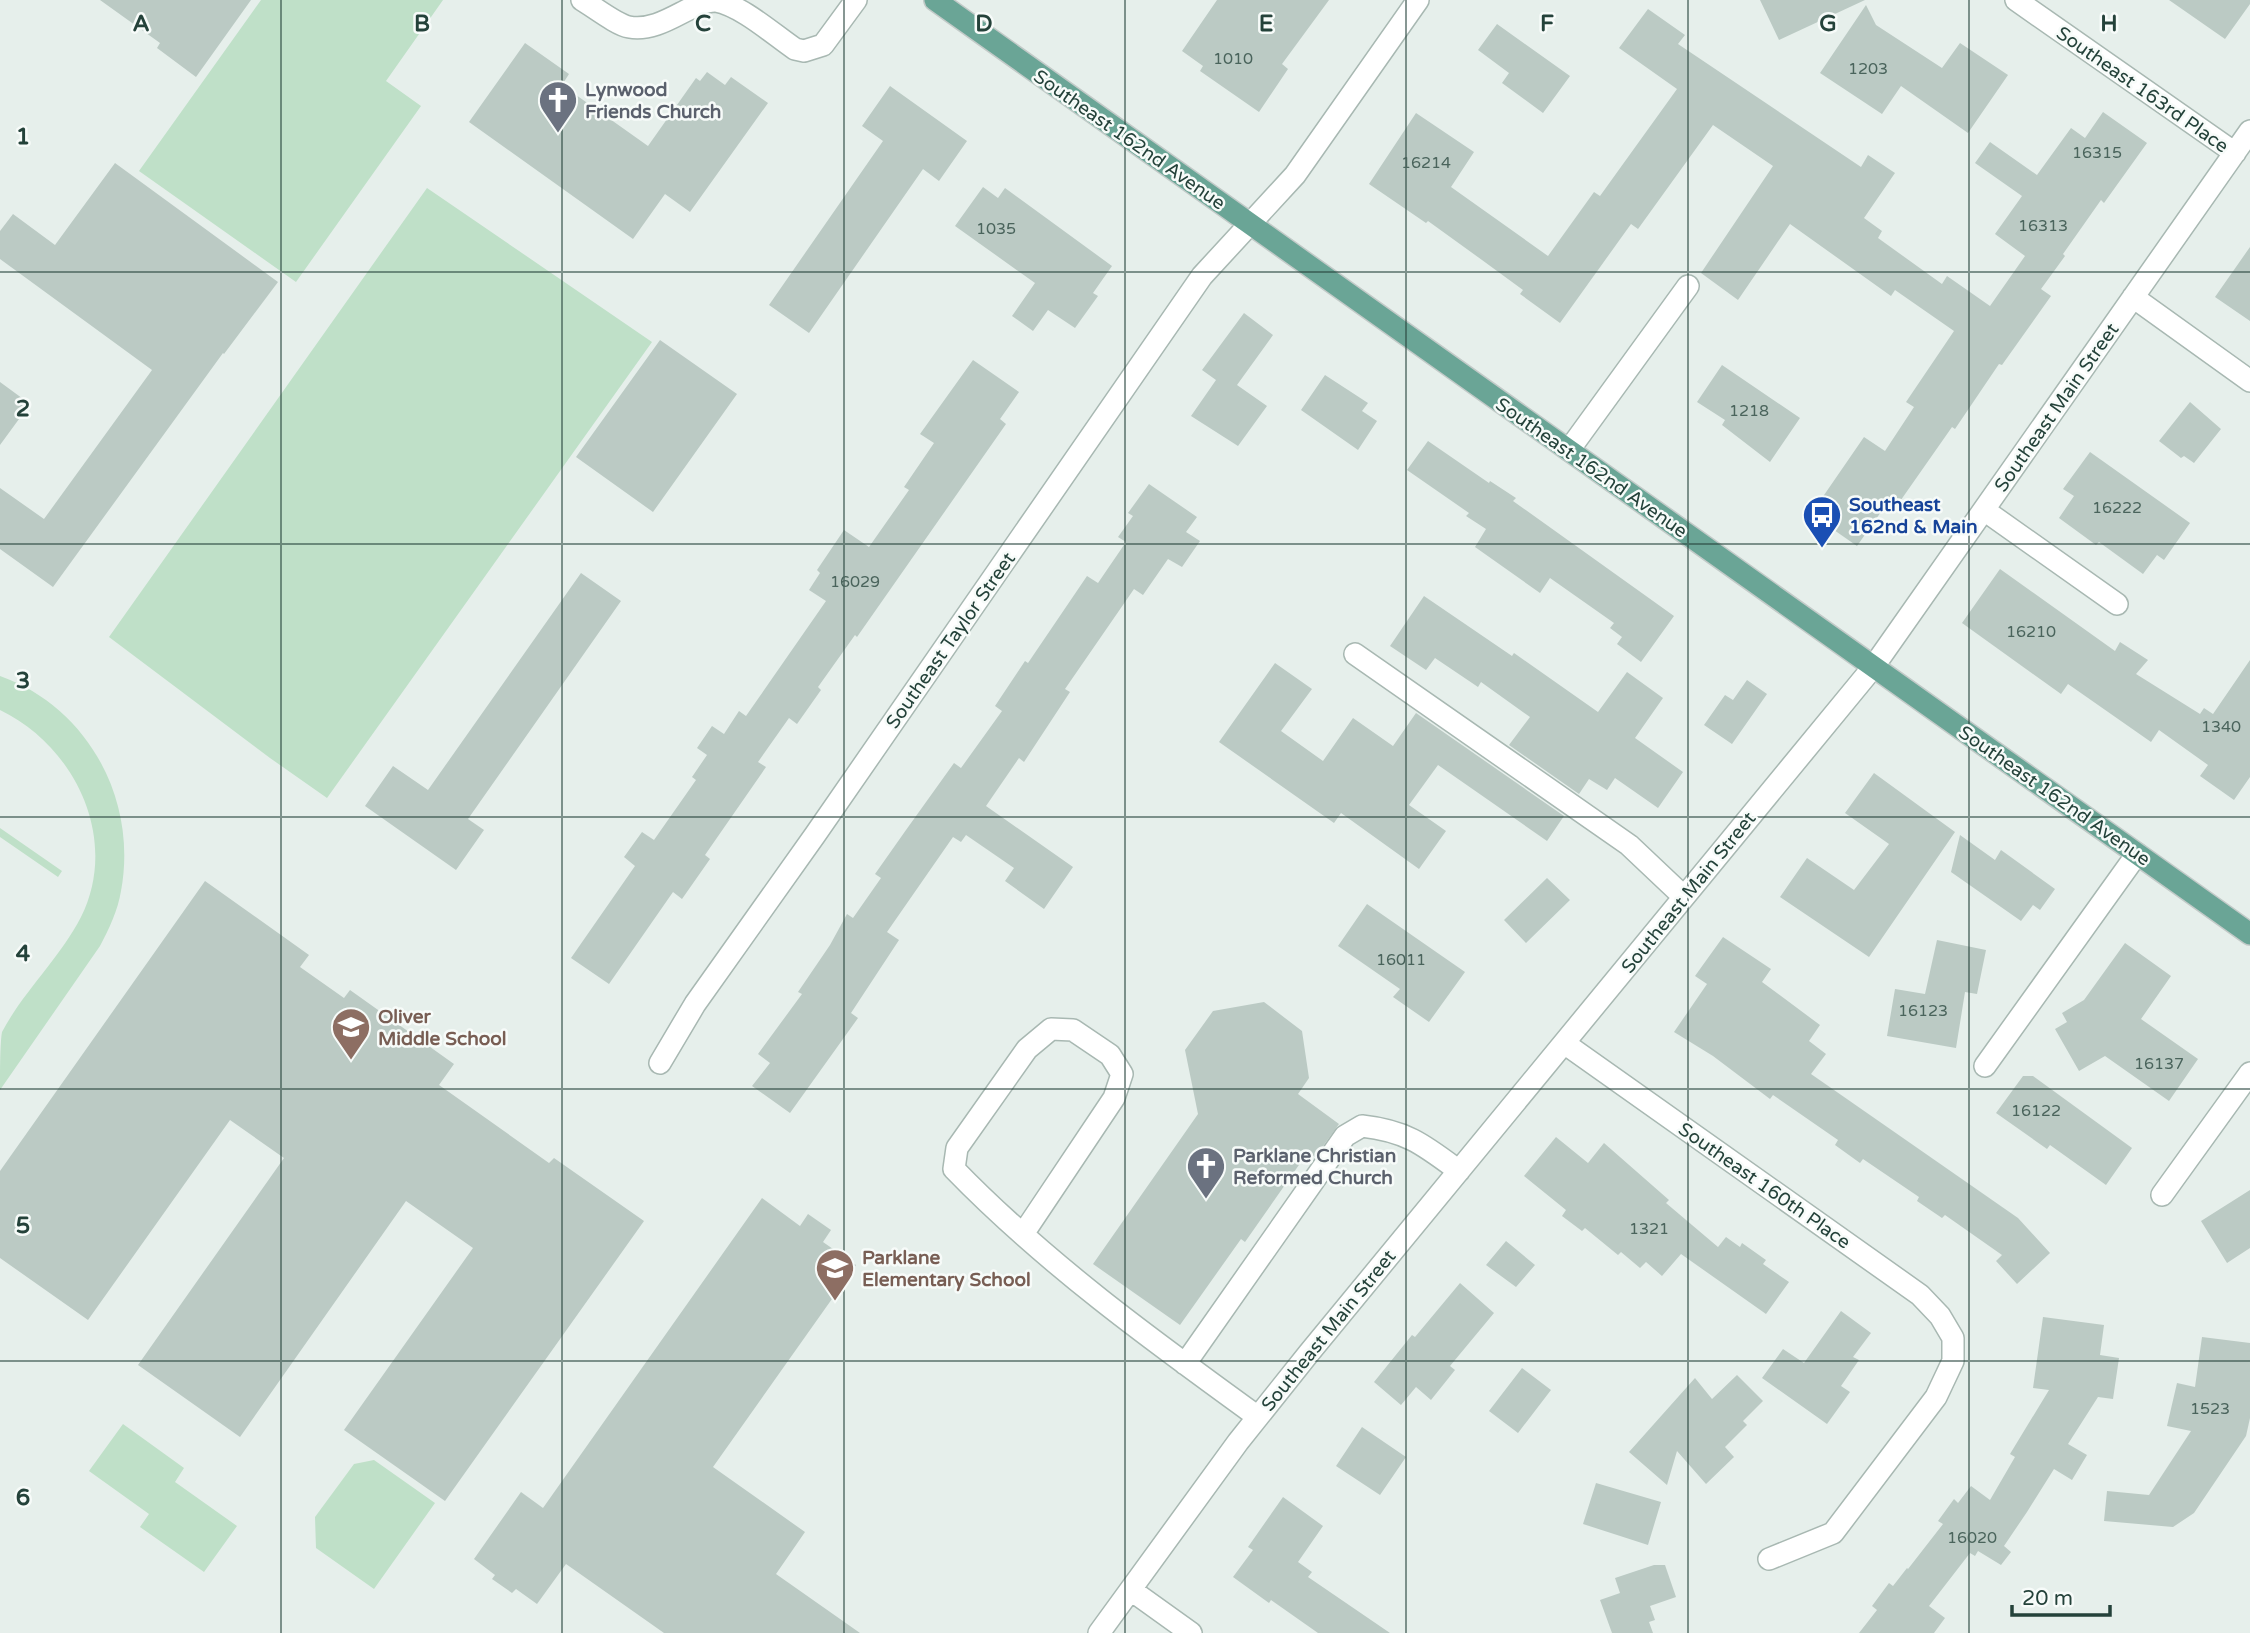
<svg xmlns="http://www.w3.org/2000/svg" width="2250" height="1633" viewBox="0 0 2250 1633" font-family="'Varela Round',sans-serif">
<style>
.green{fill:#bfe0c8}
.building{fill:#bbcac4}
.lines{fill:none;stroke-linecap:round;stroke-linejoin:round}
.minor-casing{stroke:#a8b8b2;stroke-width:24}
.major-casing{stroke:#c2cac8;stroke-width:24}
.minor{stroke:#fff;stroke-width:21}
.major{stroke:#6aa596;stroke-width:21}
.grid{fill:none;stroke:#24423a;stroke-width:2;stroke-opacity:0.55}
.labels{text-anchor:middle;stroke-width:5;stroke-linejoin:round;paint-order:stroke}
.number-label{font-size:16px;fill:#4a645c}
.worship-label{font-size:19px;font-weight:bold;fill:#5b616d;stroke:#f7fbf9;text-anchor:start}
.street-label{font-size:19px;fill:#24423a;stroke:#f7fbf9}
.transit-label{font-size:19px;font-weight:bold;fill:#164399;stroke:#f7fbf9;text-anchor:start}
.education-label{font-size:19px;font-weight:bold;fill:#785e54;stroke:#f7fbf9;text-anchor:start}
.grid-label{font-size:23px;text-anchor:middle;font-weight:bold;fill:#24423a;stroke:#f7fbf9;stroke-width:5;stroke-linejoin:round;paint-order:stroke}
</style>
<rect width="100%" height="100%" fill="#e6efeb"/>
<!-- green -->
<path class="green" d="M 261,0 L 443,0 L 386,81 L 421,106 L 296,282 L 139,171 Z
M 427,188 L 652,342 L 327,798 L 270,758 L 109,637 Z
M 0,676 C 88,707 138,800 121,891 C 118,910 109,929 100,946 L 0,1090 C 0,1077 0,1042 2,1032 C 23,992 60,958 81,917 C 120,839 75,746 0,710 Z
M 0,828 L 62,871 L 58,877 L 0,837 Z
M 123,1424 L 184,1468 L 175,1482 L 237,1526 L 204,1572 L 140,1527 L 149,1514 L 89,1471 Z
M 374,1460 L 435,1503 L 374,1589 L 316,1548 L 315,1517 L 354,1464 Z"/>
<!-- building -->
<path class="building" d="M 100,0 L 251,0 L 196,77 L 157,48 L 160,43 Z
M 1217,0 L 1329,0 L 1282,64 L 1288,69 L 1259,112 L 1200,71 L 1203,66 L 1182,51 Z
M 1760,0 L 1865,0 L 1779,40 Z
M 2169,0 L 2250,0 L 2250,4 L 2225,39 Z
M 1866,5 L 1876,25 L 1942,68 L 1960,43 L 2008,75 L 1968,133 L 1901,86 L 1882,114 L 1820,73 Z
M 1648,9 L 1685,35 L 1678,44 L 1861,167 L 1868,155 L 1895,173 L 1864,218 L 1882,231 L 1878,238 L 1942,284 L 1947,276 L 1990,306 L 2025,256 L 1995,234 L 2022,196 L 1975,163 L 1990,142 L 2037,175 L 2071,128 L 2085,138 L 2103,112 L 2147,143 L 2104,203 L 2101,200 L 2063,254 L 2065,256 L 2041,289 L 2051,296 L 2002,365 L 1999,364 L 1955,429 L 1952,427 L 1896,507 L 1888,502 L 1857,546 L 1811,514 L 1864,437 L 1885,451 L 1914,407 L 1906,402 L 1954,331 L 1895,290 L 1891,296 L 1790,224 L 1738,300 L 1701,273 L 1773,166 L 1713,125 L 1638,229 L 1631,224 L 1560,323 L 1520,294 L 1523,290 L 1482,260 L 1428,221 L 1426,223 L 1369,184 L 1416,113 L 1474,152 L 1451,187 L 1548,256 L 1594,192 L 1600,196 L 1677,89 L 1619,48 Z
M 1497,24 L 1570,76 L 1543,113 L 1502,83 L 1509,73 L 1478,50 Z
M 525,43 L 569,74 L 562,85 L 648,146 L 696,78 L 700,81 L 707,72 L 725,85 L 731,77 L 768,103 L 690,212 L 665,194 L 633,239 L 469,122 Z
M 890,86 L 967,141 L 939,181 L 923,169 L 809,333 L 769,305 L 883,141 L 862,126 Z
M 115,163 L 278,282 L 224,354 L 223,353 L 53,587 L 0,549 L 0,488 L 44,519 L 152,370 L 0,259 L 0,231 L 13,214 L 55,245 Z
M 983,187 L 998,198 L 1005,188 L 1112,266 L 1093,293 L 1098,296 L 1075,328 L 1048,310 L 1033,331 L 1012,316 L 1035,283 L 955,226 Z
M 2250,247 L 2250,321 L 2215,297 Z
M 1244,313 L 1273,335 L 1237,385 L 1267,406 L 1238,446 L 1191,416 L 1216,380 L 1202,370 Z
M 660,340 L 737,394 L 653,512 L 576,457 Z
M 973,360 L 1019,392 L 1000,419 L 1006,424 L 857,637 L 855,635 L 818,687 L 821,690 L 797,724 L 789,718 L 758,762 L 766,767 L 705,855 L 710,859 L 682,899 L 673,892 L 609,984 L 571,958 L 635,866 L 624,857 L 642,832 L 654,840 L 696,780 L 692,777 L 707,755 L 697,748 L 712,726 L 724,734 L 739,711 L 746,716 L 826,601 L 809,590 L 820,573 L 817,570 L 844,530 L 869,547 L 909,490 L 904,487 L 934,443 L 920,434 Z
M 1722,365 L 1800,418 L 1770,462 L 1722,425 L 1725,420 L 1697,402 Z
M 1325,375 L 1368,403 L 1362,411 L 1377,421 L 1358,450 L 1301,410 Z
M 0,382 L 30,404 L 0,445 Z
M 2190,402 L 2221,429 L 2194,463 L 2184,456 L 2181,458 L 2159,441 Z
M 1428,441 L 1489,483 L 1490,481 L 1516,498 L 1513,501 L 1674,616 L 1641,662 L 1617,644 L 1622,637 L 1610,628 L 1614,623 L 1550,578 L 1540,593 L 1475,547 L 1486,529 L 1466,516 L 1469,513 L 1407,470 Z
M 2090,452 L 2190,523 L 2164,560 L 2157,555 L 2143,574 L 2099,542 L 2096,545 L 2059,518 L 2074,496 L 2063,489 Z
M 1149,484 L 1197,517 L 1186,532 L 1200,541 L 1182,567 L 1168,559 L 1143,595 L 1134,589 L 1065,689 L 1070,692 L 1024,762 L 1019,758 L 986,806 L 1073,867 L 1044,909 L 1005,881 L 1014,868 L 966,835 L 961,842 L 953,837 L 887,932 L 899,940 L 851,1013 L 858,1018 L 790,1113 L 752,1086 L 770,1063 L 758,1054 L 802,994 L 798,992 L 830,945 L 847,914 L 853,918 L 881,878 L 875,874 L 906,830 L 954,763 L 961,768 L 1002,711 L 995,706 L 1025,661 L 1028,663 L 1087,576 L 1098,583 L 1126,542 L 1118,537 L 1133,516 L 1128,513 Z
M 2000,569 L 2115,651 L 2120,642 L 2148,660 L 2136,674 L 2200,714 L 2204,708 L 2213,714 L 2250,660 L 2250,777 L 2234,800 L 2200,776 L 2208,765 L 2159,730 L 2151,742 L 2068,684 L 2061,694 L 1962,623 Z
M 581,573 L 621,601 L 468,819 L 484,830 L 456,870 L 365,806 L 393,766 L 428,790 Z
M 1424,596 L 1512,656 L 1514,653 L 1598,712 L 1627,672 L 1663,698 L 1635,738 L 1683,772 L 1658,808 L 1615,778 L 1607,790 L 1589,779 L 1579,794 L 1509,745 L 1530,717 L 1481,682 L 1478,687 L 1435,658 L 1426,670 L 1390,646 Z
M 1275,663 L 1312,689 L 1281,731 L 1323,761 L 1353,718 L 1393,746 L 1416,713 L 1564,816 L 1547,841 L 1438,765 L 1409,805 L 1446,831 L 1419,869 L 1341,813 L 1334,823 L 1219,742 Z
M 1747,680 L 1767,694 L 1732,744 L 1704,725 L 1725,695 L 1733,700 Z
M 1874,773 L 1955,832 L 1869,957 L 1780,897 L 1807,858 L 1854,890 L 1889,844 L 1845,813 Z
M 1960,835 L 1995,860 L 2001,850 L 2055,889 L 2040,910 L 2033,905 L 2021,921 L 1951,872 Z
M 1547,878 L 1570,900 L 1526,943 L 1504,920 Z
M 205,881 L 309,955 L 300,967 L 344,998 L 350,990 L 454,1064 L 439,1085 L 549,1163 L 554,1158 L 644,1221 L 445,1501 L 344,1430 L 473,1248 L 406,1201 L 240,1437 L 138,1365 L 284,1158 L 230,1120 L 88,1320 L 0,1258 L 0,1171 Z
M 1367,904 L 1465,972 L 1429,1022 L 1393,997 L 1400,989 L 1338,946 Z
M 1723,937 L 1771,969 L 1762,982 L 1820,1025 L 1809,1041 L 1826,1054 L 1811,1074 L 2018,1218 L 2050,1253 L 2017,1284 L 1996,1261 L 2002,1255 L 1945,1215 L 1942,1218 L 1917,1201 L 1919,1197 L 1863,1159 L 1860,1163 L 1835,1145 L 1838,1140 L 1773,1095 L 1770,1099 L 1713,1056 L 1674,1032 L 1707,984 L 1695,976 Z
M 1937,940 L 1986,950 L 1977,994 L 1965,992 L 1956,1048 L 1887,1036 L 1895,989 L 1925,994 Z
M 2125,943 L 2171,976 L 2141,1019 L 2198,1059 L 2169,1101 L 2105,1056 L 2079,1071 L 2055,1029 L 2067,1022 L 2062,1013 L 2084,1000 Z
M 1264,1002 L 1302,1031 L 1309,1078 L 1298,1094 L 1339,1124 L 1315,1157 L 1308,1152 L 1245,1242 L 1241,1239 L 1180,1325 L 1093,1264 L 1198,1114 L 1185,1050 L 1213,1011 Z
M 2023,1076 L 2033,1076 L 2132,1148 L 2106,1185 L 2050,1145 L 2047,1149 L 1996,1113 Z
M 1556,1137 L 1588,1163 L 1604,1143 L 1669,1200 L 1666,1203 L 1718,1247 L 1726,1237 L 1740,1247 L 1742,1243 L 1766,1260 L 1763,1264 L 1789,1282 L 1766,1314 L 1681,1254 L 1662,1276 L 1646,1262 L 1640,1268 L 1621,1252 L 1618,1255 L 1585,1228 L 1582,1231 L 1562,1216 L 1566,1210 L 1524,1176 Z
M 2250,1190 L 2250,1248 L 2227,1263 L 2201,1221 Z
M 762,1198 L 800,1226 L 808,1214 L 831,1230 L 823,1242 L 856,1265 L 713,1467 L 805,1532 L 776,1574 L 860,1633 L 664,1633 L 566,1564 L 537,1604 L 516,1589 L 512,1593 L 492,1579 L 495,1575 L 474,1559 L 521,1492 L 543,1508 Z
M 1506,1241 L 1535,1265 L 1516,1287 L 1486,1265 Z
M 1460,1283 L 1494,1313 L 1450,1366 L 1455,1370 L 1431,1400 L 1416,1387 L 1401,1405 L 1374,1382 L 1412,1335 L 1415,1337 Z
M 1841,1311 L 1871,1333 L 1853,1357 L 1859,1360 L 1841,1386 L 1850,1392 L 1827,1424 L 1762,1378 L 1783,1349 L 1804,1363 Z
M 2043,1317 L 2104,1325 L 2100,1355 L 2119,1358 L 2113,1399 L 2098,1397 L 2068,1444 L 2087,1455 L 2072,1480 L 2054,1469 L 2027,1512 L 2004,1546 L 2011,1552 L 2001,1565 L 1978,1551 L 1975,1556 L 1970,1553 L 1929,1606 L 1945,1618 L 1934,1633 L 1859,1633 L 1877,1610 L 1872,1606 L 1889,1583 L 1893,1586 L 1907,1568 L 1908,1569 L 1943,1524 L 1938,1521 L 1954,1499 L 1958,1503 L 1971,1486 L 1990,1500 L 2015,1457 L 2010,1454 L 2049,1390 L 2033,1388 Z
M 2202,1337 L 2250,1343 L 2250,1418 L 2246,1436 L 2194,1513 L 2173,1527 L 2104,1521 L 2107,1491 L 2149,1495 L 2191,1431 L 2167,1426 L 2177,1383 L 2195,1387 Z
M 1522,1368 L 1551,1390 L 1518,1433 L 1489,1411 Z
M 1737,1375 L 1763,1401 L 1743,1421 L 1747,1425 L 1725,1447 L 1734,1457 L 1706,1484 L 1677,1451 L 1667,1485 L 1629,1452 L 1695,1378 L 1712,1399 Z
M 1362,1427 L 1406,1457 L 1380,1495 L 1336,1466 Z
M 1596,1483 L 1661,1502 L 1648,1545 L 1583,1524 Z
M 1283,1497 L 1323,1526 L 1298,1562 L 1312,1572 L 1308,1577 L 1390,1633 L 1318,1633 L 1271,1600 L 1269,1603 L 1233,1577 L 1253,1550 L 1248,1547 Z
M 1654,1565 L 1665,1565 L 1676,1597 L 1650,1606 L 1655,1620 L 1649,1622 L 1653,1633 L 1612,1633 L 1600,1600 L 1620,1593 L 1615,1578 Z"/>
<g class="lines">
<!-- minor casing -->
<g class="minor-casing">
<path id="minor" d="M 582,0 C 594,7 617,25 629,27 C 663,33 691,0 716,1 C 742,6 773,34 795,49 L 804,51 L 823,45 L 856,0
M 2016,0 L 2235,153
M 2133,297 L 2250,381
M 1569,450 L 1688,286
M 1984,510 L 2117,604
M 1355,654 L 1629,845 L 1684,897
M 1564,1043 L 1920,1295 L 1940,1316 L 1953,1338 L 1953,1361 L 1936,1397 L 1833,1533 L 1769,1559
M 660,1063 L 695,1004 L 815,835 L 1202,276 L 1295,175 L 1418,0
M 1985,1066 L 2137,854
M 2162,1195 L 2250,1073
M 1023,1234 L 1114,1098 L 1122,1074 L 1110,1055 L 1073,1030 L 1051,1029 L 1027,1049 L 957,1148 L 954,1169 C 1044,1262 1153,1341 1258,1417
M 1185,1364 L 1345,1136 L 1362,1126 C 1407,1131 1424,1145 1459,1171
M 1131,1590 L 1191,1633
M 1099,1633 L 1238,1442 L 1309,1353 L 1874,666 L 2250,131"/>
</g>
<!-- major casing -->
<g class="major-casing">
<path id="major" d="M 935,0 L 2250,934"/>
</g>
<!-- minor -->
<use href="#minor" class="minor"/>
<!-- major -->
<use href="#major" class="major"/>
</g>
<!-- grid -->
<path class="grid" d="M 281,0 L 281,1633M 562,0 L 562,1633M 844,0 L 844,1633M 1125,0 L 1125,1633M 1406,0 L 1406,1633M 1688,0 L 1688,1633M 1969,0 L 1969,1633M 0,272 L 2250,272M 0,544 L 2250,544M 0,817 L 2250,817M 0,1089 L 2250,1089M 0,1361 L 2250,1361"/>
<!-- icons -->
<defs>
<g id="church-pin" transform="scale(2.0125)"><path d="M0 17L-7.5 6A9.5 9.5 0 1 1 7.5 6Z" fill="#6b7280" stroke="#f7fbf9"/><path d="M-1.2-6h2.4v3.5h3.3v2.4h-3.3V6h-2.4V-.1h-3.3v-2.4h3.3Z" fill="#fff"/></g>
<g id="bus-pin" transform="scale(2.0125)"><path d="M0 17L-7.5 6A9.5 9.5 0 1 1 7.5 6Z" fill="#1a4fb4" stroke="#f7fbf9"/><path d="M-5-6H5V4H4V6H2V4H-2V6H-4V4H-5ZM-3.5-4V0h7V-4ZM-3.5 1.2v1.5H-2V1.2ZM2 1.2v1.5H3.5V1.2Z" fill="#fff"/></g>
<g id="school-pin" transform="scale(2.0125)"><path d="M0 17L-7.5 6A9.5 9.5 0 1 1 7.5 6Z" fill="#8d6e63" stroke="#f7fbf9"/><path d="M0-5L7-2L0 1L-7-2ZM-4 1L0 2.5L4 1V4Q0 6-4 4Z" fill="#fff"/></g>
</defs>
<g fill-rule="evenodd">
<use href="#church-pin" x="558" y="100"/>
<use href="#bus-pin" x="1822" y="515"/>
<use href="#school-pin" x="351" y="1027"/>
<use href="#church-pin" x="1206" y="1166"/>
<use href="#school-pin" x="835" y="1268"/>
</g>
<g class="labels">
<!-- number labels -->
<g class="number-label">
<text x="1233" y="64">1010</text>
<text x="1868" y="74">1203</text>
<text x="2097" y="158">16315</text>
<text x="1426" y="168">16214</text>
<text x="2043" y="231">16313</text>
<text x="996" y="234">1035</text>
<text x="1749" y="416">1218</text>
<text x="2117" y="513">16222</text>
<text x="855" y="587">16029</text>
<text x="2031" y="637">16210</text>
<text x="2221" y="732">1340</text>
<text x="1401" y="965">16011</text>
<text x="1923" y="1016">16123</text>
<text x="2159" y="1069">16137</text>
<text x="2036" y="1116">16122</text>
<text x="1649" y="1234">1321</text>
<text x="2210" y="1414">1523</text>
<text x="1972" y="1543">16020</text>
</g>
<!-- worship labels -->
<g class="worship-label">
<text x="585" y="96">Lynwood<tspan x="585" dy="22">Friends Church</tspan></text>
<text x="1233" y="1162">Parklane Christian<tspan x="1233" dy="22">Reformed Church</tspan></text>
</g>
<!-- street labels -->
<g class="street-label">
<text transform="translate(2143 89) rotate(35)" y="7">Southeast 163rd Place</text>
<text transform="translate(1130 139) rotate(35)" y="7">Southeast 162nd Avenue</text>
<text transform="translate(2056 407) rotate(-55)" y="7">Southeast Main Street</text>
<text transform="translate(1592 467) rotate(35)" y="7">Southeast 162nd Avenue</text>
<text transform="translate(950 640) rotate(-55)" y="7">Southeast Taylor Street</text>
<text transform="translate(2055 795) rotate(35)" y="7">Southeast 162nd Avenue</text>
<text transform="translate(1688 892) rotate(-51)" y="7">Southeast Main Street</text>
<text transform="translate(1765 1185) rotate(35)" y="7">Southeast 160th Place</text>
<text transform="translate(1328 1330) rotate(-51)" y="7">Southeast Main Street</text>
</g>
<!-- transit labels -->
<g class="transit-label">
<text x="1849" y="511">Southeast<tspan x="1849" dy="22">162nd &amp; Main</tspan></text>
</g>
<!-- education labels -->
<g class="education-label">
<text x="378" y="1023">Oliver<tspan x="378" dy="22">Middle School</tspan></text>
<text x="862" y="1264">Parklane<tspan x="862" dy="22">Elementary School</tspan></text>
</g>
</g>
<g class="grid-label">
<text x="141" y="31">A</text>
<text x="422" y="31">B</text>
<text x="703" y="31">C</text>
<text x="984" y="31">D</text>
<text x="1266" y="31">E</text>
<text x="1547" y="31">F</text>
<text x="1828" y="31">G</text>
<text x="2109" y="31">H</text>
<text x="23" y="144">1</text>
<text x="23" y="416">2</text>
<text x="23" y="688">3</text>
<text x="23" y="961">4</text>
<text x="23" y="1233">5</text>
<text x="23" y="1505">6</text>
</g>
<!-- scale -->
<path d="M2012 1605v10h98v-10" fill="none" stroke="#24423a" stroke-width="3.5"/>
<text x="2022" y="1605" font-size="21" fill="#24423a" stroke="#f7fbf9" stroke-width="5" paint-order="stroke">20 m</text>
</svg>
